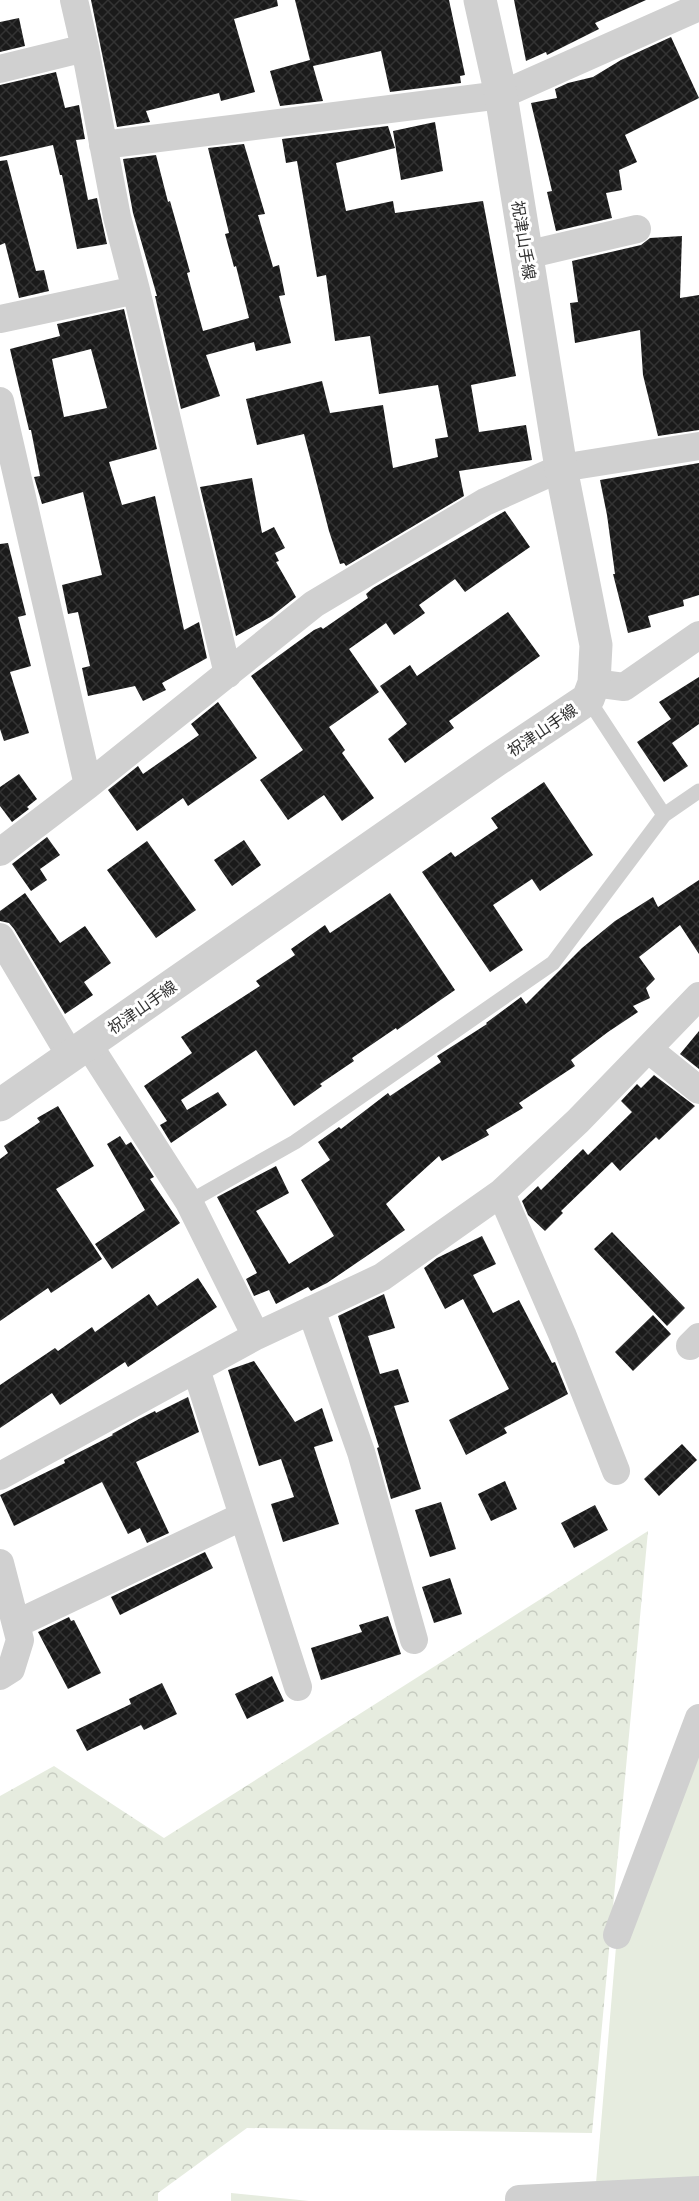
<svg xmlns="http://www.w3.org/2000/svg" width="699" height="2201" viewBox="0 0 699 2201" font-family="Inter,'Noto Sans JP',sans-serif">
<style>
.grass{fill:#e6ecdf}
.forest{fill:url(#forest-crowns)}
.building{fill:url(#building-cross-hatch);fill-rule:evenodd}
.lines{fill:none;stroke-linecap:round;stroke-linejoin:round}
.service{stroke:#d0d0d0;stroke-width:15}
.minor{stroke:#d0d0d0;stroke-width:28}
.tertiary{stroke:#d0d0d0;stroke-width:33}
.labels{text-anchor:middle;stroke-width:6;stroke-linejoin:round;paint-order:stroke}
.street-label{font-size:16px;fill:#333;stroke:#fff}
</style>
<defs>
<pattern id="forest-crowns" width="20" height="18" patternUnits="userSpaceOnUse" patternTransform="scale(1.5)"><rect width="20" height="18" fill="#e6ecdf"/><path d="M2 6a3 3 0 1 1 6 0M12 15a3 3 0 1 1 6 0" fill="none" stroke="#c6cbc0"/></pattern>
<pattern id="building-cross-hatch" width="8" height="8" patternUnits="userSpaceOnUse" patternTransform="scale(1.5)"><rect width="8" height="8" fill="#1a1a1a"/><path d="M0 0l8 8M0 8l8-8" fill="none" stroke="#333"/></pattern>
</defs>
<rect width="100%" height="100%" fill="#fff"/>
<!-- grass -->
<path class="grass" d="M 699,1718 L 699,2189 L 595,2195 L 617,1935 Z
M 231,2193 L 309,2201 L 231,2201 Z"/>
<!-- forest -->
<path class="forest" d="M 648,1531 L 592,2133 L 247,2128 L 158,2193 L 158,2201 L 0,2201 L 0,1796 L 54,1766 L 164,1838 Z"/>
<!-- building -->
<path class="building" d="M 91,0 L 277,0 L 278,6 L 234,19 L 255,92 L 221,101 L 219,93 L 146,111 L 150,122 L 117,127 Z
M 295,0 L 449,0 L 465,75 L 460,76 L 461,83 L 390,92 L 381,51 L 313,66 L 323,101 L 280,106 L 270,71 L 310,60 Z
M 514,0 L 646,0 L 595,23 L 599,29 L 547,55 L 546,52 L 526,61 Z
M 19,18 L 25,46 L 0,52 L 0,22 Z
M 671,37 L 699,98 L 625,135 L 637,162 L 619,170 L 622,190 L 606,193 L 612,218 L 556,231 L 547,192 L 552,191 L 531,103 L 557,98 L 555,89 L 568,83 L 593,77 L 621,60 Z
M 56,72 L 65,108 L 79,105 L 85,139 L 76,140 L 88,200 L 97,198 L 107,244 L 77,249 L 62,175 L 60,175 L 53,145 L 0,157 L 0,85 Z
M 435,122 L 443,171 L 401,180 L 393,131 Z
M 388,126 L 395,148 L 336,163 L 346,211 L 393,201 L 395,213 L 483,201 L 516,376 L 471,385 L 479,432 L 526,425 L 532,460 L 459,471 L 464,496 L 346,566 L 344,563 L 340,564 L 329,531 L 304,434 L 257,445 L 246,399 L 322,381 L 330,413 L 383,405 L 393,468 L 438,457 L 435,439 L 448,437 L 438,385 L 379,394 L 370,336 L 335,341 L 326,275 L 317,277 L 297,161 L 286,163 L 282,139 Z
M 244,144 L 265,214 L 258,215 L 273,267 L 279,265 L 285,295 L 279,296 L 291,343 L 256,351 L 254,342 L 206,355 L 220,396 L 181,409 L 155,296 L 157,296 L 133,213 L 123,159 L 156,155 L 168,202 L 170,201 L 190,272 L 187,273 L 203,331 L 249,318 L 236,266 L 234,267 L 225,234 L 229,233 L 208,148 Z
M 7,160 L 36,271 L 44,270 L 49,291 L 19,298 L 5,243 L 0,245 L 0,161 Z
M 682,236 L 680,298 L 699,295 L 699,430 L 658,436 L 643,375 L 640,330 L 575,343 L 570,303 L 578,302 L 572,261 L 641,245 L 650,238 Z
M 124,309 L 157,449 L 109,462 L 122,505 L 155,496 L 184,630 L 199,622 L 207,658 L 162,683 L 166,690 L 143,701 L 135,686 L 88,696 L 82,668 L 90,666 L 78,612 L 68,614 L 62,585 L 102,575 L 83,492 L 42,504 L 34,477 L 40,476 L 31,430 L 29,430 L 10,349 L 60,336 L 57,324 ZM 91,349 L 107,408 L 64,417 L 52,359 Z
M 699,463 L 699,595 L 683,600 L 684,606 L 648,616 L 651,627 L 628,633 L 613,574 L 615,574 L 607,515 L 600,480 Z
M 252,478 L 262,533 L 274,527 L 285,548 L 275,553 L 279,561 L 276,562 L 296,597 L 272,616 L 236,636 L 200,487 Z
M 505,511 L 530,547 L 465,592 L 455,579 L 419,605 L 425,613 L 394,635 L 386,623 L 349,649 L 379,692 L 329,727 L 345,750 L 342,753 L 374,798 L 342,821 L 324,795 L 288,820 L 260,780 L 303,750 L 251,676 L 314,630 L 321,627 L 323,629 L 368,598 L 366,594 L 373,588 Z
M 8,543 L 26,615 L 18,617 L 31,666 L 10,672 L 29,733 L 4,741 L 0,729 L 0,544 Z
M 508,612 L 540,656 L 449,721 L 454,728 L 405,763 L 388,739 L 407,724 L 380,686 L 410,665 L 417,676 Z
M 699,677 L 699,724 L 672,743 L 688,766 L 664,782 L 637,742 L 671,719 L 659,702 Z
M 218,702 L 257,758 L 188,806 L 183,798 L 137,831 L 108,790 L 138,766 L 143,774 L 199,735 L 191,724 Z
M 19,774 L 37,799 L 27,807 L 29,809 L 12,822 L 0,806 L 0,787 Z
M 544,782 L 593,855 L 540,891 L 532,879 L 493,905 L 523,950 L 490,972 L 422,872 L 451,852 L 455,857 L 498,828 L 491,818 Z
M 47,837 L 60,855 L 40,869 L 47,880 L 31,891 L 12,864 Z
M 244,840 L 261,865 L 232,886 L 214,860 Z
M 147,841 L 196,910 L 156,938 L 107,870 Z
M 699,880 L 699,954 L 680,925 L 639,957 L 655,979 L 646,988 L 650,998 L 633,1006 L 638,1012 L 608,1032 L 571,1060 L 575,1066 L 519,1103 L 523,1108 L 486,1130 L 489,1135 L 442,1161 L 439,1156 L 386,1204 L 405,1230 L 327,1283 L 311,1291 L 308,1287 L 276,1304 L 269,1290 L 254,1296 L 246,1279 L 257,1273 L 217,1197 L 276,1166 L 289,1193 L 256,1211 L 289,1264 L 334,1236 L 301,1180 L 330,1160 L 318,1142 L 339,1127 L 341,1129 L 388,1093 L 390,1096 L 441,1062 L 437,1056 L 487,1024 L 486,1023 L 521,997 L 526,1004 L 582,948 L 615,921 L 653,897 L 658,907 Z
M 25,893 L 60,943 L 85,926 L 111,963 L 84,982 L 93,995 L 65,1014 L 14,929 L 9,923 L 0,921 L 0,911 Z
M 390,893 L 455,990 L 397,1030 L 396,1028 L 352,1058 L 354,1061 L 320,1084 L 322,1086 L 294,1106 L 256,1050 L 181,1100 L 187,1110 L 218,1092 L 227,1105 L 171,1143 L 160,1125 L 167,1121 L 144,1086 L 192,1053 L 181,1037 L 260,986 L 256,981 L 295,955 L 291,949 L 325,925 L 330,933 Z
M 699,1031 L 699,1069 L 680,1054 Z
M 654,1075 L 695,1106 L 659,1140 L 656,1137 L 620,1171 L 612,1162 L 561,1211 L 563,1213 L 545,1231 L 528,1215 L 522,1201 L 538,1186 L 541,1190 L 583,1149 L 588,1155 L 632,1112 L 621,1101 L 637,1084 L 641,1088 Z
M 58,1106 L 94,1166 L 56,1189 L 102,1259 L 51,1293 L 48,1288 L 0,1321 L 0,1159 L 8,1153 L 4,1146 L 40,1122 L 37,1118 Z
M 120,1136 L 126,1145 L 131,1142 L 154,1177 L 150,1179 L 180,1223 L 112,1269 L 95,1244 L 145,1210 L 107,1144 Z
M 612,1232 L 685,1308 L 667,1326 L 594,1249 Z
M 482,1236 L 496,1264 L 473,1275 L 493,1313 L 519,1300 L 552,1363 L 555,1362 L 568,1394 L 504,1428 L 507,1433 L 466,1455 L 449,1420 L 509,1389 L 463,1299 L 445,1309 L 424,1268 L 437,1258 Z
M 198,1278 L 217,1307 L 128,1367 L 125,1362 L 60,1405 L 52,1393 L 0,1428 L 0,1385 L 55,1348 L 58,1351 L 92,1327 L 95,1332 L 149,1294 L 157,1306 Z
M 384,1294 L 395,1328 L 368,1336 L 380,1374 L 398,1369 L 409,1402 L 394,1406 L 395,1409 L 421,1489 L 391,1499 L 377,1448 L 379,1447 L 338,1316 Z
M 653,1315 L 671,1334 L 633,1371 L 615,1352 Z
M 254,1361 L 295,1422 L 322,1408 L 333,1441 L 314,1447 L 339,1524 L 283,1542 L 271,1504 L 294,1497 L 281,1459 L 259,1466 L 228,1370 Z
M 188,1397 L 199,1432 L 136,1462 L 169,1533 L 147,1543 L 140,1528 L 128,1534 L 102,1482 L 14,1526 L 0,1495 L 65,1463 L 64,1460 L 113,1435 L 112,1434 L 139,1419 L 155,1411 L 156,1413 Z
M 682,1444 L 697,1460 L 659,1496 L 644,1479 Z
M 505,1481 L 517,1509 L 491,1521 L 478,1494 Z
M 441,1502 L 456,1549 L 430,1557 L 415,1510 Z
M 595,1505 L 608,1530 L 574,1548 L 561,1523 Z
M 205,1552 L 213,1568 L 120,1615 L 111,1597 Z
M 450,1578 L 462,1614 L 434,1623 L 422,1587 Z
M 388,1616 L 401,1654 L 321,1680 L 311,1648 L 362,1632 L 359,1625 Z
M 69,1617 L 71,1621 L 74,1620 L 101,1673 L 68,1689 L 38,1632 Z
M 272,1676 L 284,1701 L 247,1719 L 235,1694 Z
M 162,1683 L 177,1714 L 144,1730 L 141,1725 L 87,1751 L 76,1730 L 131,1704 L 129,1699 Z"/>
<g class="lines">
<!-- service -->
<path class="service" d="M 588,699 L 664,815 L 699,791
M 189,1202 L 295,1142 L 553,963 L 664,815"/>
<!-- minor -->
<path class="minor" d="M 74,0 L 85,48 L 117,217 L 136,290 L 228,674
M 0,69 L 85,48
M 103,145 L 501,95 L 699,7
M 526,255 L 637,229
M 0,319 L 136,290
M 0,401 L 88,785
M 594,683 L 624,687 L 699,635
M 0,852 L 88,785 L 314,604 L 485,502 L 561,468 L 699,446
M 0,937 L 70,1055
M 88,1044 L 189,1202 L 256,1336
M 648,1049 L 699,1090
M 501,1193 L 562,1334 L 616,1471
M 311,1310 L 361,1452 L 414,1640
M 690,1346 L 699,1337
M 196,1369 L 298,1687
M 0,1476 L 256,1336 L 382,1277 L 501,1193 L 578,1121 L 699,996
M 0,1563 L 20,1640 L 11,1669 L 0,1676
M 16,1624 L 243,1516
M 617,1935 L 699,1718
M 519,2199 L 699,2190"/>
<!-- tertiary -->
<path class="tertiary" d="M 0,1105 L 495,761 L 588,699 L 594,683 L 596,645 L 561,468 L 501,95 L 480,0"/>
</g>
<g class="labels">
<!-- street labels -->
<g class="street-label">
<text transform="translate(524 240) rotate(81)" y="6">祝津山手線</text>
<text transform="translate(542 730) rotate(-34)" y="6">祝津山手線</text>
<text transform="translate(142 1007) rotate(-35)" y="6">祝津山手線</text>
</g>
</g>
</svg>
